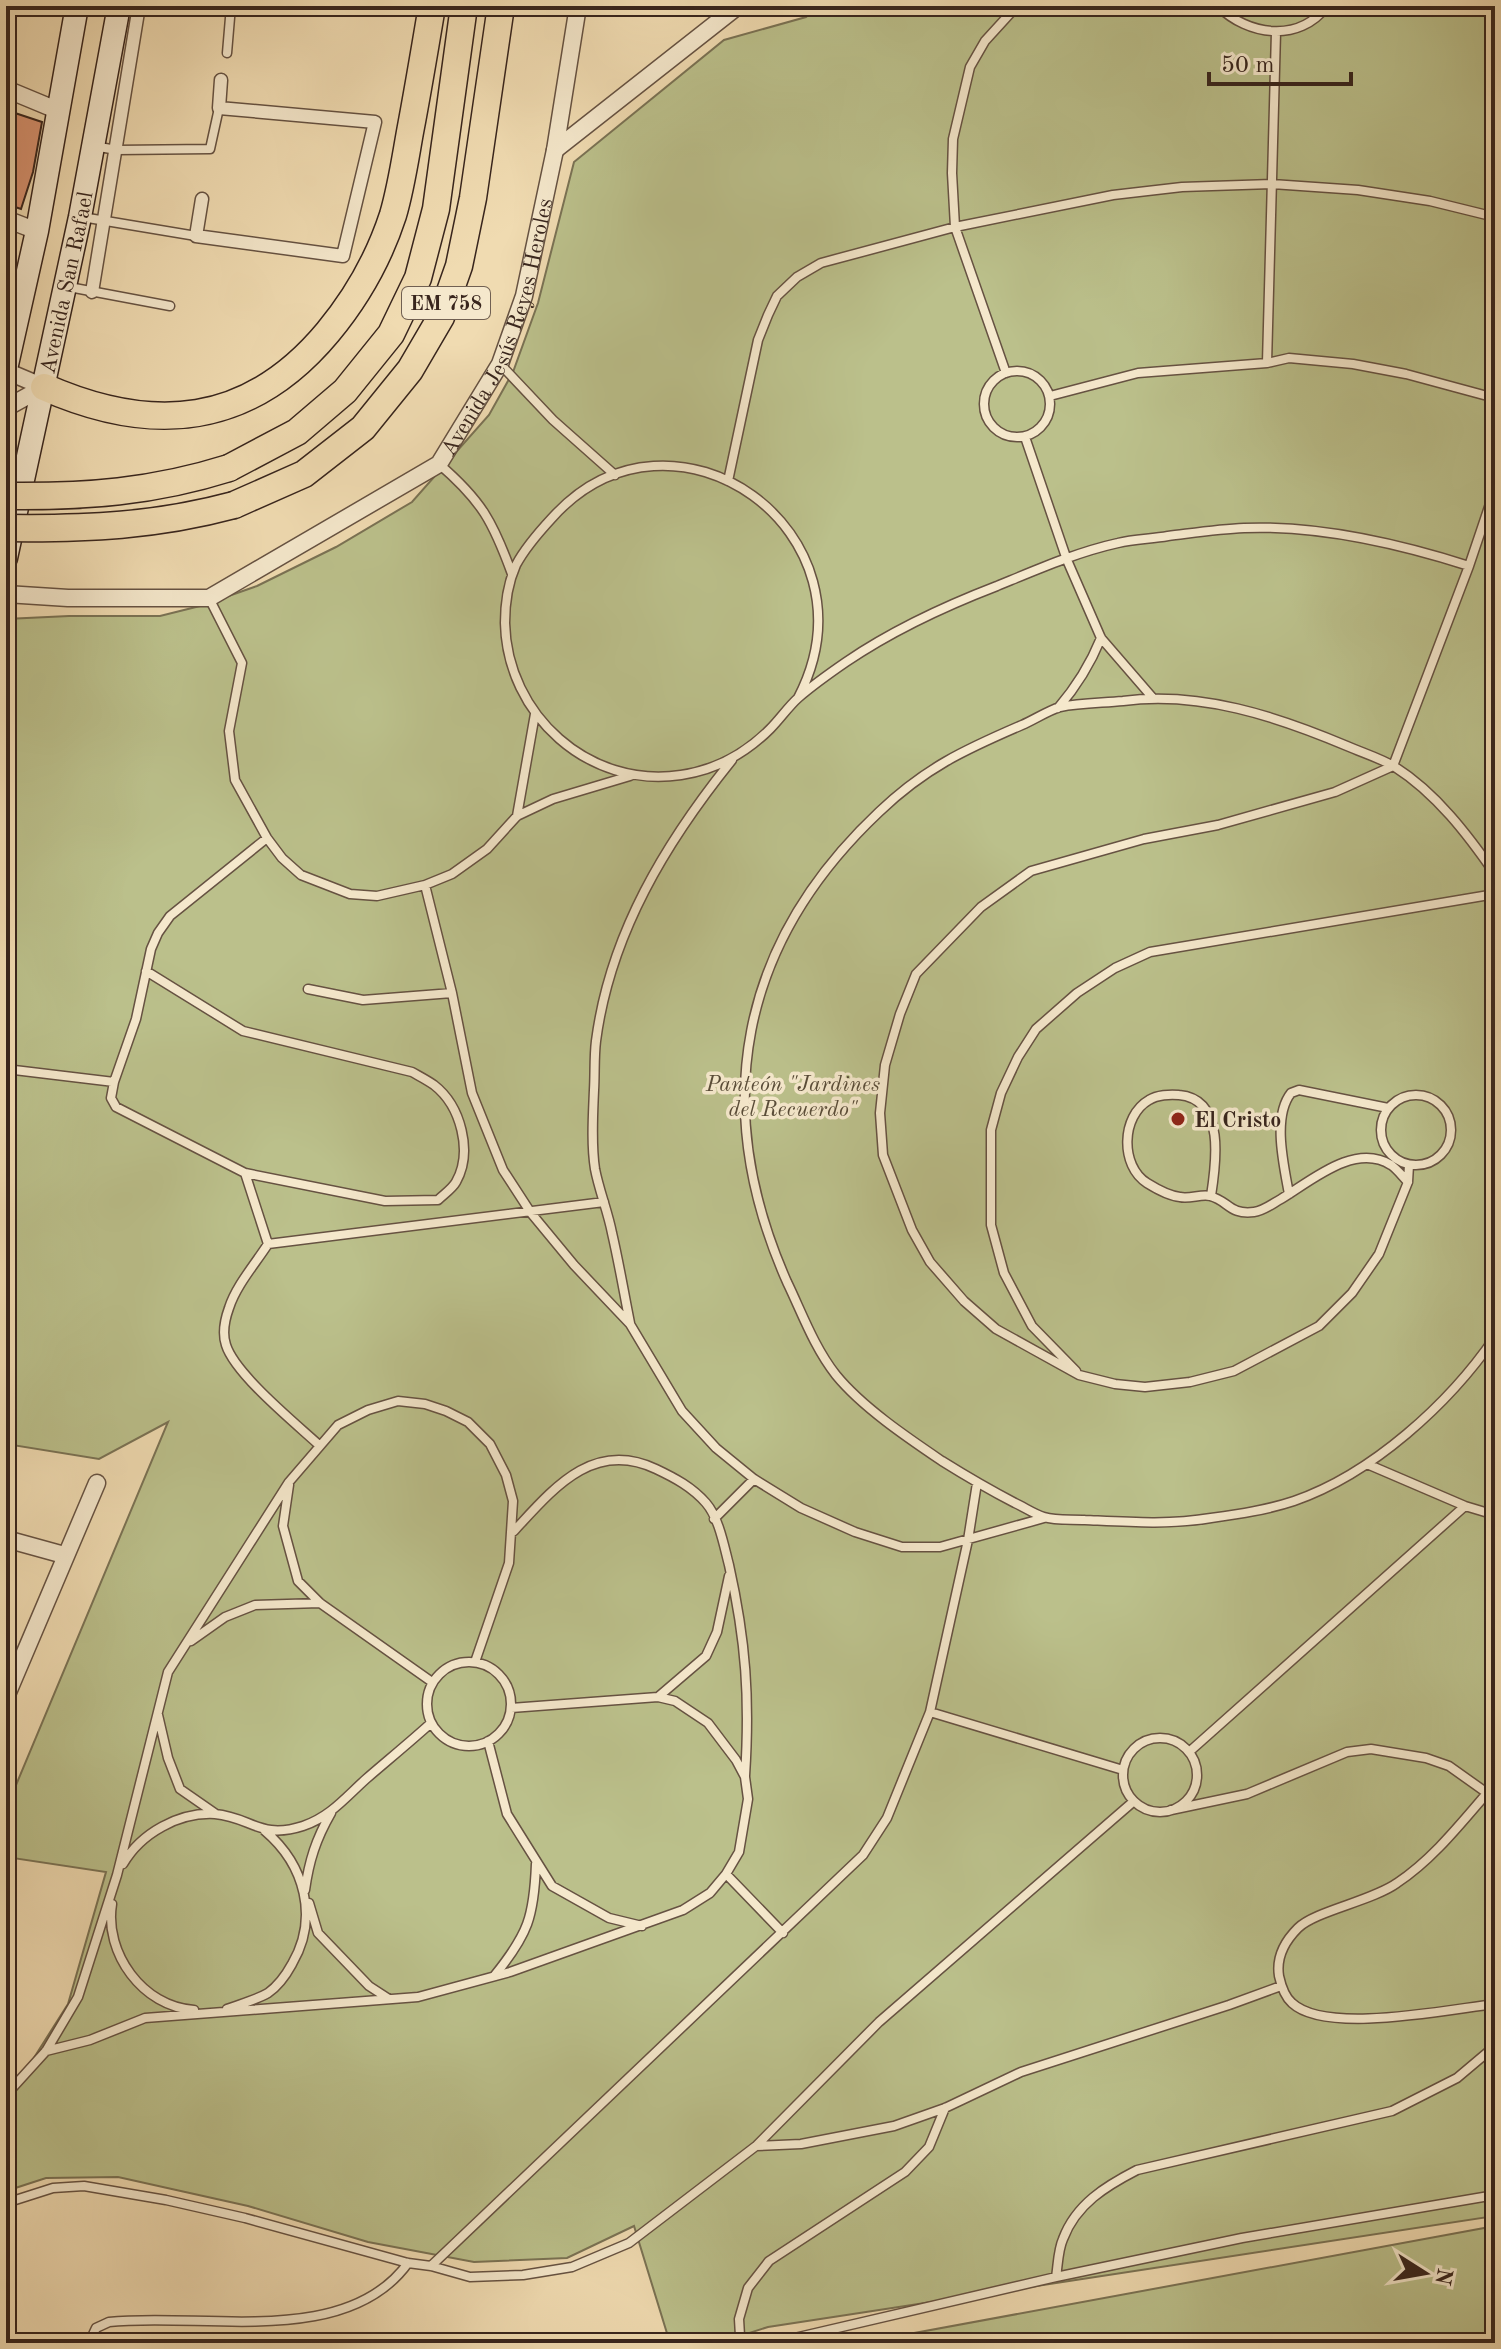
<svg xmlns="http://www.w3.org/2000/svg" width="1501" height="2349" viewBox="0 0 1501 2349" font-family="'Old Standard TT',serif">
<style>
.green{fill:#bbc08b;stroke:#7a7254;stroke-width:2}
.building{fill:#da9472;stroke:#38251d;stroke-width:2}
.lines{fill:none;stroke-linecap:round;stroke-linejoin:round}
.service-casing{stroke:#665242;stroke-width:11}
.pedestrian-casing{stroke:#665242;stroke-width:15}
.minor-casing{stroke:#665242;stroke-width:19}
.secondary-casing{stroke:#38251d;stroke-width:25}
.trunk-casing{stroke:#38251d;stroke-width:29}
.path{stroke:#38251d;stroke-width:3;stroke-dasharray:2 4;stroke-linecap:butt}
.service{stroke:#f5e8cc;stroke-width:8}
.pedestrian{stroke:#f5e8cc;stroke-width:12}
.minor{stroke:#f5e8cc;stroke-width:16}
.secondary{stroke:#f5e8cc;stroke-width:22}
.trunk{stroke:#f0dbb1;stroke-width:26}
.trunk-bridge-casing{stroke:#38251d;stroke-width:29;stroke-linecap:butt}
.trunk-bridge{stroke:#f0dbb1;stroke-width:26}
.poi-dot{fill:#8f2418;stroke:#f5e8cc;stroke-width:3}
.labels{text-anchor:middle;stroke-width:7;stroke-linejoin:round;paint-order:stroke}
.shield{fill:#f5e8cc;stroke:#716052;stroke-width:2}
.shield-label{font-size:20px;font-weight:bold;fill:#38251d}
.street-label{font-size:22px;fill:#38251d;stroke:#f5e8cc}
.park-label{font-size:22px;font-style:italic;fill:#594c38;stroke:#f5e8cc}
.poi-label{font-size:22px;font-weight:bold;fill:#38251d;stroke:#f5e8cc;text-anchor:start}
</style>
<rect width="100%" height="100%" fill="#f0dbb1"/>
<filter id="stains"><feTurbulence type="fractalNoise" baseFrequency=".0025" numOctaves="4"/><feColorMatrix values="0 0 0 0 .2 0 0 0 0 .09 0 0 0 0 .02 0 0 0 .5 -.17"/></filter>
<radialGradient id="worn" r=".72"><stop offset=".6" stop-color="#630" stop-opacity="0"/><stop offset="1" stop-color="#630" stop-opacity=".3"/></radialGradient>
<!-- green -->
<path class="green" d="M 818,6 L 1495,6 L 1495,2216 L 768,2327 L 718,2343 L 670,2343 L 634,2226 L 567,2258 L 474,2262 L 368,2242 L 248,2206 L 118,2177 L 46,2178 L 6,2191 L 6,2102 L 68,2004 L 106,1872 L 6,1857 L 6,1809 L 168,1422 L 99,1459 L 6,1444 L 6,619 L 69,616 L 160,616 L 200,606 L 257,586 L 336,547 L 412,502 L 489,415 L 513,372 L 538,303 L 574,162 L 724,40 L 806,17 Z
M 1495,2226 L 1495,2343 L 860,2343 Z"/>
<!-- building -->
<path class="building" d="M 6,110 L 42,122 L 33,172 L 21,209 L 6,204 Z"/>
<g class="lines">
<!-- service casing -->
<g class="service-casing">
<path id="service" d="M 1218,6 C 1248,36 1299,43 1327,6
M 227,53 L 231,6
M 93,146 L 117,150 L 210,149 L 219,108
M 82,217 L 196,236
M 69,287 L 170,306
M 1267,363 L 1276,32
M 501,365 L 553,420 L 615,475
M984 404a33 33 0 1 1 66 0a33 33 0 1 1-66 0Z
M 1006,373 L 955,227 L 952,173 L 953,139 L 970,67 L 985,41 L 1017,6
M 1495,391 C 1486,403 1489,416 1495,429
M 1050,396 L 1138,373 L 1267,363 L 1289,358 L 1353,364 L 1406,374 L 1491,397
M 1025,437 L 1067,560 L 1101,638 L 1152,697
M 439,464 C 482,501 493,522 512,574
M 728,481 L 758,340 L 768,315 L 777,296 L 797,277 L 821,263 L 955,227 L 1113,195 L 1182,187 L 1272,184 L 1358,190 L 1430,201 L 1495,217
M 209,598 L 242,663 L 229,731 L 235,780 L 267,838 L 282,858 L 301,875 L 350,894 L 377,896 L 425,885 L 452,874 L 487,849 L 517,816 L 553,799 L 630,776
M 798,698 C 884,533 673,383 552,518 C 539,532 525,548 516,565 C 508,583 505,604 505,623 C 507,715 589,789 681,775 C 715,770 746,753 770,729 C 780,719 788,707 798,698 C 813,685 830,673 846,662 C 893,630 945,606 997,586 C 1036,570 1077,552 1118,543 C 1134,539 1151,539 1168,536 C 1193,533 1219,529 1244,528 C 1318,525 1400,544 1469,566
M 1058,708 C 1077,686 1090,665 1101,638
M 517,816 L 535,714
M 267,838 L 170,916 L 158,933 L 151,949 L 136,1019 L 114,1082 L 111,1098 L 116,1107 L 245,1173 L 268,1244
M 1495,874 C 1468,835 1436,793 1395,767 C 1380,758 1363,753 1347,746 C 1276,716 1200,691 1123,701 C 1102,703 1080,703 1060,707 C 1047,711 1034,720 1022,725 C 964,750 925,768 879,812 C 739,944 709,1106 787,1282 C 802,1313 814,1347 836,1375 C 862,1407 908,1438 942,1461 C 966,1476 990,1490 1015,1503 C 1024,1507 1034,1514 1044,1517 C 1056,1521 1072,1519 1085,1520 C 1128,1522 1169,1525 1211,1518 C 1239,1514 1267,1510 1294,1501 C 1372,1474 1449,1404 1495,1337
M 425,885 L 452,993 L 472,1093 L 503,1170 L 531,1213 L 574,1265 L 630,1324 L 682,1411 L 716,1448 L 754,1479 L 801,1508 L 855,1532 L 902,1547 L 940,1547 L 1044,1518
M 146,971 L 243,1031 L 412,1072 C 419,1076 427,1080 434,1085 C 461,1106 473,1152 456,1182 C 452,1189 444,1194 438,1200 L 385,1201 L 245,1173
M 308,989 L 363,1000 L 452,993
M 6,1069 L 114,1082
M1381 1130a35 35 0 1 1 70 0a35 35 0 1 1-70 0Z
M 1409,1165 L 1408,1182 L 1379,1254 L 1352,1293 L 1319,1326 L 1234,1371 L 1190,1382 L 1145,1387 L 1115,1384 L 1079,1375 L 996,1329 L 964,1301 L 930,1262 L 912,1230 L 883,1155 L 880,1113 L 885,1065 L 900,1014 L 916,974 L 981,907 L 1031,871 L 1144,839 L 1218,825 L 1335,792 L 1393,766 L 1469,566 L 1495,489
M 1289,1194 C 1284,1166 1272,1117 1291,1093 L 1299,1090 L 1388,1108
M 1211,1196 C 1216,1164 1226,1099 1179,1095 C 1170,1094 1157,1095 1149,1100 C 1121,1116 1120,1166 1147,1183 C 1155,1188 1170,1196 1180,1197 C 1190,1199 1201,1194 1210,1196 C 1229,1201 1229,1215 1254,1212 C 1263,1211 1272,1204 1281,1199 C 1310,1182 1354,1142 1391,1165 C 1397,1169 1403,1177 1408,1182
M 630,1323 C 624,1293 619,1263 612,1233 C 608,1212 599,1190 595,1169 C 591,1144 593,1115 594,1090 C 595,1074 594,1057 596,1041 C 610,934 666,842 732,760
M 1076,1371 L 1032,1326 L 1004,1273 L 991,1225 L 991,1130 L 1001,1093 L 1018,1057 L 1036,1029 L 1077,993 L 1115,968 L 1150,952 L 1495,894
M 319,1445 C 295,1423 235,1374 226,1345 C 222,1333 225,1319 229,1308 C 236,1286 255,1264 268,1244 L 604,1202
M 1367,1464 L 1465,1506 L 1495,1515
M 289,1485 L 283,1526 L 298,1581 L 320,1603 L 432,1682
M 714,1519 L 754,1479
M 514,1531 C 553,1489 593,1439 656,1469 C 675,1478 692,1487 706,1503 C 719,1518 724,1546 729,1565 C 746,1641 750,1699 745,1776
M 191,1641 L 225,1617 L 255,1605 L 320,1603
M427 1704a42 42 0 1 1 84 0a42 42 0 1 1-84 0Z
M 658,1697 L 706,1656 L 717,1632 L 729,1576
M 930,1712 L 1123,1770
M 158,1715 L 168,1758 L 180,1789 L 216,1814
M1123 1775a37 37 0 1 1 74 0a37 37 0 1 1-74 0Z
M 488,1741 L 507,1814 L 552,1886 L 609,1918 L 642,1926
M 1189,1752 L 1465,1506
M 1495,1784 C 1465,1818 1435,1858 1397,1883 C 1372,1901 1315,1911 1298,1928 C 1284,1942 1276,1957 1279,1976 C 1281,1985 1285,1997 1292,2003 C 1326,2035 1450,2009 1495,2004
M 1171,1810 L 1247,1794 L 1347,1752 L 1371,1749 L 1426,1758 L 1449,1766 L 1487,1793
M 123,1864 C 141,1833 179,1812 215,1814 C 251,1817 260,1840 303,1826 C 330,1817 346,1797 366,1779 C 388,1760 410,1742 431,1723
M 726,1874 L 783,1933
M 305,1890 C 309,1861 316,1839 331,1813
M 309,1903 L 318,1933 L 369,1986 L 389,1999
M 112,1904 C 104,1953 143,2007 194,2010
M 495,1975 C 528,1934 534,1917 536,1864
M 227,2009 C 240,2004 256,2000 268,1993 C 278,1986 286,1975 292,1964 C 319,1918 305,1865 265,1831
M 46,2051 L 90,2040 L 145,2018 L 418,1997 L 510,1972 L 683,1910 L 710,1893 L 726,1874 L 739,1852 L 748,1799 L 745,1777 L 736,1760 L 708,1723 L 675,1701 L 658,1697 L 511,1708
M 6,2095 L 46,2051 L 78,1997 L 117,1875 L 168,1672 L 289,1482 L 338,1425 L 368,1410 L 398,1401 L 425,1404 L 446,1411 L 468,1422 L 490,1444 L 506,1475 L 513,1501 L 509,1563 L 475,1662
M 757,2145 L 879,2022 L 1134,1801
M 6,2203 L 53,2188 L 84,2186 L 166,2200 L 245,2218 L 408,2263 L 431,2266 L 470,2277 L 523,2275 L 572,2267 L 629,2243 L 756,2146 L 801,2144 L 894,2126 L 945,2108 L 1021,2072 L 1229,2005 L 1281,1986
M 431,2266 L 863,1855 L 887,1818 L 930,1712 L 968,1540 L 977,1483
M 1056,2277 C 1058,2265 1058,2250 1063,2239 C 1076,2204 1106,2186 1137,2170 L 1392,2111 L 1457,2078 L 1495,2046
M 89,2343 L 96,2328 L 109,2322 C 202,2312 346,2349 408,2263
M 745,2343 L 740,2336 L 739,2319 L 748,2288 L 769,2261 L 905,2172 L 929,2147 L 945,2108
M 773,2343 L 1056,2277 L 1242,2238 L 1495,2195"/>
</g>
<!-- pedestrian casing -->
<g class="pedestrian-casing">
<path id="pedestrian" d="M 202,199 L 196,236 L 343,256 L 375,122 L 219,108 L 221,80
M 92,292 L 139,6"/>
</g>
<!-- minor casing -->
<g class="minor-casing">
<g id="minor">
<path d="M 6,89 L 59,111"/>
<path d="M 555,150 L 738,6"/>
<path d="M 6,219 L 37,231"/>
<path d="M 6,371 L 44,387"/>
<path d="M 6,408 L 44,387"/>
<path id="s1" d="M 6,594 L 68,598 L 209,598 L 439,464 L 500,364 L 524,296 L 555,150 L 578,6"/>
<path d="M 6,1539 L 64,1555"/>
<path d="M 6,1697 L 97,1483"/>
</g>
</g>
<!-- secondary casing -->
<g class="secondary-casing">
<g id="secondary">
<path d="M 6,369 L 37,231 L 77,6"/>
<path id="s2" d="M 6,558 L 80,217 L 119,6"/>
</g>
</g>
<!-- trunk casing -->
<g class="trunk-casing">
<path id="trunk" d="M 44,387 C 153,435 249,427 328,332 C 357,297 379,258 393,215 C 401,188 405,160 410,132 C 418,90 425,48 432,6
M 229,468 L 297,432 L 345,391 L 391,334 L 418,278 L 436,209 L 464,6
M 234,505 L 304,474 L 363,428 L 410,370 L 441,317 L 459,266 L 473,198 L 501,6"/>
</g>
<!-- path -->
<path class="path" d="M 1450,2343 L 1495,2329"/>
<!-- service -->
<use href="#service" class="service"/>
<!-- pedestrian -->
<use href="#pedestrian" class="pedestrian"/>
<!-- minor -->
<use href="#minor" class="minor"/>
<!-- secondary -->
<use href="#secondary" class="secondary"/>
<!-- trunk -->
<use href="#trunk" class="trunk"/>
<!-- trunk-bridge casing -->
<g class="trunk-bridge-casing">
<path id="trunk-bridge" d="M 6,496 C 85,497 153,492 229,468
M 6,528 C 87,529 156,526 234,505"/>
</g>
<!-- trunk-bridge -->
<use href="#trunk-bridge" class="trunk-bridge"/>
</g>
<!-- markers -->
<circle class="poi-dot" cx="1178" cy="1119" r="8"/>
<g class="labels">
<!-- shield labels -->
<rect class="shield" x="402" y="287" width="88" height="32" rx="6"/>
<g class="shield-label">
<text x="446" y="310">EM 758</text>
</g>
<!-- street labels -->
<g class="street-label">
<text dy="8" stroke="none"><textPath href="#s2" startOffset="282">Avenida San Rafael</textPath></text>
<text dy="8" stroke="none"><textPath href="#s1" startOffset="620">Avenida Jesús Reyes Heroles</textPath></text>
</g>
<!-- park labels -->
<g class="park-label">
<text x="793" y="1091">Panteón "Jardines<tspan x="793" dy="25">del Recuerdo"</tspan></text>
</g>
<!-- poi labels -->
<g class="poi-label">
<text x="1194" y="1127">El Cristo</text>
</g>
</g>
<!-- margin -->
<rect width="1501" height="2349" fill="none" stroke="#f0dbb1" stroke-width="32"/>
<rect x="8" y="8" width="1485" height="2333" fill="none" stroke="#38251d" stroke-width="4"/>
<rect x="16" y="16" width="1469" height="2317" fill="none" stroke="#38251d" stroke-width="2"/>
<!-- north arrow -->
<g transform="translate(1425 2273) rotate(101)" stroke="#f5e8cc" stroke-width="6" paint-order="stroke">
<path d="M0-6L14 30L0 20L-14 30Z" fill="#38251d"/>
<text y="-12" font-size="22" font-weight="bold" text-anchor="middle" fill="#38251d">N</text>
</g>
<!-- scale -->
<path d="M1209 72v12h142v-12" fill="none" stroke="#38251d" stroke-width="4"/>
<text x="1221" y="72" font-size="24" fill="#38251d" stroke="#f5e8cc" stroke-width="6" paint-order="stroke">50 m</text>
<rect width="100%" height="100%" filter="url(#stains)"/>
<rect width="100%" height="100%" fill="url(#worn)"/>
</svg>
